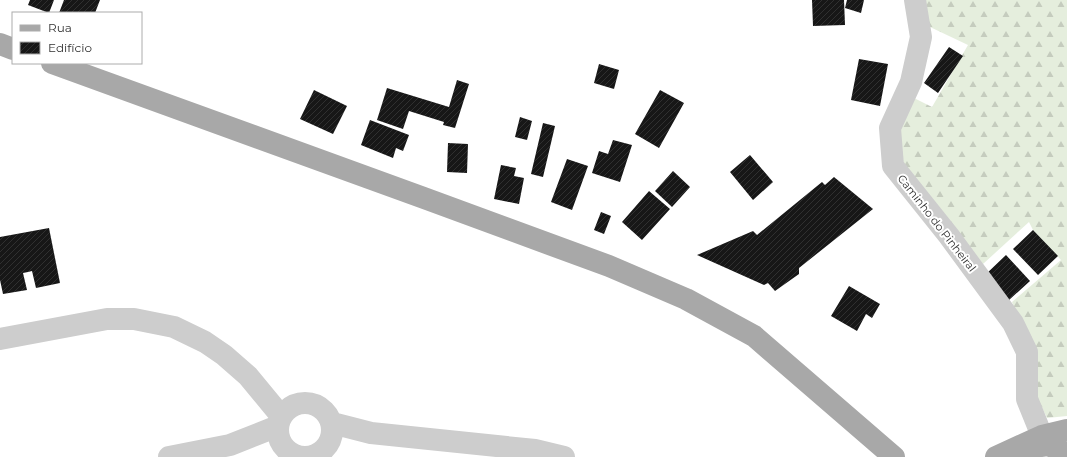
<svg xmlns="http://www.w3.org/2000/svg" width="1067" height="457" viewBox="0 0 1067 457" font-family="Montserrat,sans-serif">
<style>
.forest{fill:url(#forest-firs)}
.building{fill:url(#building-hatch)}
.lines{fill:none;stroke-linecap:round;stroke-linejoin:round}
.minor{stroke:#cdcdcd;stroke-width:22}
.major{stroke:#a8a8a8;stroke-width:22}
.labels{text-anchor:middle;stroke-width:4;stroke-linejoin:round;paint-order:stroke}
.street-label{font-size:11px;fill:#303030;stroke:#fff}
</style>
<defs>
<pattern id="forest-firs" width="22" height="20" patternUnits="userSpaceOnUse"><rect width="22" height="20" fill="#e5eedd"/><path d="M5 1l3.5 6h-7zM16 11l3.5 6h-7z" fill="#c5ccbe"/></pattern>
<pattern id="building-hatch" width="6" height="6" patternUnits="userSpaceOnUse"><rect width="6" height="6" fill="#171717"/><path d="M-1 1l2-2M0 6l6-6M5 7l2-2" fill="none" stroke="#303030"/></pattern>
</defs>
<rect width="100%" height="100%" fill="#fff"/>
<!-- forest -->
<path class="forest" d="M 924,0 L 1067,0 L 1067,416 L 1047,418 L 1035,393 L 1034,356 L 1012,302 L 1061,260 L 1033,230 L 1029,222 L 983,264 L 900,162 L 896,134 L 912,97 L 932,107 L 968,45 L 930,27 Z"/>
<!-- building -->
<path class="building" d="M 30,0 L 54,0 L 49,13 L 28,5 Z
M 64,0 L 100,0 L 95,13 L 59,13 Z
M 812,0 L 844,0 L 845,25 L 813,26 Z
M 847,0 L 864,0 L 861,13 L 845,8 Z
M 949,47 L 963,56 L 938,93 L 924,83 Z
M 859,59 L 888,64 L 880,106 L 851,100 Z
M 599,64 L 619,70 L 614,89 L 594,83 Z
M 457,80 L 469,84 L 455,128 L 443,125 L 444,122 L 409,111 L 403,129 L 377,120 L 387,88 L 449,107 Z
M 314,90 L 347,106 L 333,134 L 300,119 Z
M 660,90 L 684,103 L 659,148 L 635,134 Z
M 520,117 L 532,121 L 527,140 L 515,137 Z
M 370,120 L 409,135 L 403,151 L 396,148 L 393,158 L 361,145 Z
M 543,123 L 555,126 L 543,177 L 531,174 Z
M 613,140 L 632,145 L 620,182 L 592,173 L 599,151 L 608,154 Z
M 448,143 L 468,144 L 467,173 L 447,172 Z
M 750,155 L 773,182 L 753,200 L 730,172 Z
M 567,159 L 588,166 L 572,210 L 551,202 Z
M 501,165 L 516,168 L 514,176 L 524,178 L 519,204 L 494,199 Z
M 673,171 L 690,187 L 672,207 L 655,191 Z
M 834,177 L 873,209 L 799,268 L 799,274 L 775,291 L 768,283 L 764,285 L 697,255 L 753,231 L 757,235 L 822,182 L 825,185 Z
M 649,191 L 670,209 L 642,240 L 622,222 Z
M 601,212 L 611,216 L 604,234 L 594,230 Z
M 49,228 L 60,283 L 36,288 L 32,271 L 28,272 L 23,273 L 27,290 L 3,294 L 0,280 L 0,237 Z
M 1033,230 L 1058,256 L 1038,275 L 1013,249 Z
M 1006,255 L 1030,281 L 1009,300 L 985,275 Z
M 849,286 L 880,304 L 872,318 L 866,314 L 857,331 L 831,316 Z"/>
<g class="lines">
<!-- minor -->
<path class="minor" d="M 915,0 L 921,37 L 911,82 L 890,128 L 893,166 L 949,236 L 1013,323 L 1027,352 L 1027,399 L 1042,436
M 0,339 L 107,319 L 134,319 L 174,327 L 205,342 L 224,355 L 248,376 L 281,416
M278 430a27 27 0 1 1 54 0a27 27 0 1 1-54 0Z
M 332,423 L 371,433 L 535,450 L 564,457
M 169,457 L 230,445 L 278,426"/>
<!-- major -->
<path class="major" d="M 0,44 L 13,49
M 52,63 L 424,198 L 609,266 L 686,299 L 754,336 L 894,457
M 1028,448 L 1048,445 L 1067,453
M 996,457 L 1042,436 L 1067,430"/>
</g>
<g class="labels">
<!-- street labels -->
<g class="street-label">
<text transform="translate(937 223) rotate(52)" y="4">Caminho do Pinheiral</text>
</g>
</g>
<!-- legend -->
<rect x="12" y="12" width="130" height="52" fill="#ffffff" stroke="#acacac"/>
<rect x="20" y="25" width="20" height="6" fill="#a8a8a8" stroke="#acacac"/>
<text x="48" y="32" font-size="12" fill="#303030">Rua</text>
<rect x="20" y="42" width="20" height="12" fill="url(#building-hatch)" stroke="#acacac"/>
<text x="48" y="52" font-size="12" fill="#303030">Edifício</text>
</svg>
